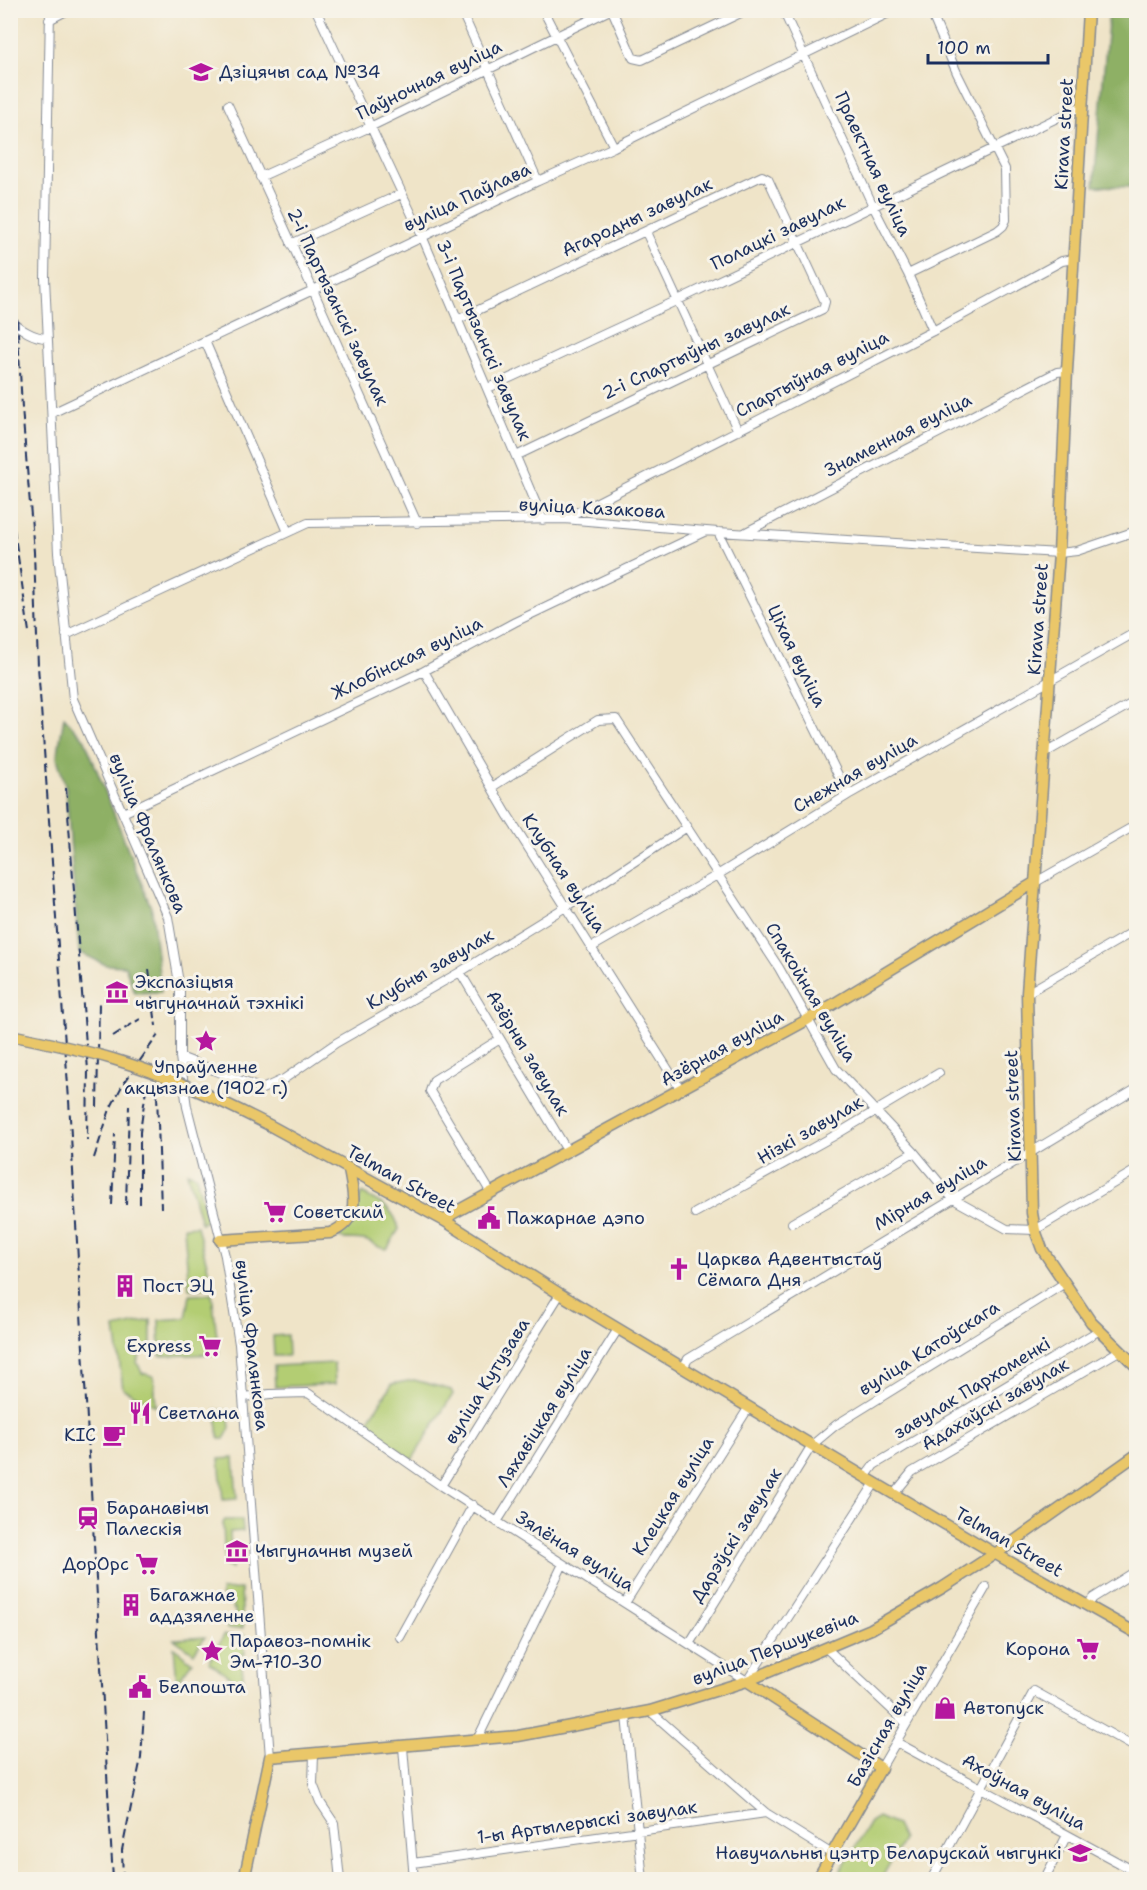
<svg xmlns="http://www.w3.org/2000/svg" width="1147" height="1890" viewBox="0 0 1147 1890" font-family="'Shantell Sans',sans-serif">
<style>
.green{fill:#b3cd73;stroke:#677e68;stroke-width:1.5}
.forest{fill:#8eb065;stroke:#547062;stroke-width:1.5}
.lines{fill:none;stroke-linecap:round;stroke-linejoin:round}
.minor-casing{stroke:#858a93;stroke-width:10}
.major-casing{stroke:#858a93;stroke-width:13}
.minor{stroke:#fff;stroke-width:8}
.major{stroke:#eac769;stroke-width:10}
.rail{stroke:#1b2f5e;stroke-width:2;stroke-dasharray:9 4.5;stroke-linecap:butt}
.major-bridge-casing{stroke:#858a93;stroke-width:13;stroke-linecap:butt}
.major-bridge{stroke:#eac769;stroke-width:10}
.labels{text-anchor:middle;stroke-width:6;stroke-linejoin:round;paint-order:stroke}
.poi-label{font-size:18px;fill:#1b2f5e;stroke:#f7f3e8;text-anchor:start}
.street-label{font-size:18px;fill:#1b2f5e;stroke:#f7f3e8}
</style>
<rect width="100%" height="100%" fill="#f7f3e8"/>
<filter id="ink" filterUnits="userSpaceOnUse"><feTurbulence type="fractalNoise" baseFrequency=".0167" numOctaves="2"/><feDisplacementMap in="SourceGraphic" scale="12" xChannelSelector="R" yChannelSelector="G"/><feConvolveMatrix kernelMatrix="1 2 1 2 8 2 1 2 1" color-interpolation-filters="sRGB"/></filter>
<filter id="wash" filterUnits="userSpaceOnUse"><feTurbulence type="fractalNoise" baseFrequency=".008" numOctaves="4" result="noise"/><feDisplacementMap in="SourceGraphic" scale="24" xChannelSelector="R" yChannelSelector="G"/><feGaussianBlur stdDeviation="1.35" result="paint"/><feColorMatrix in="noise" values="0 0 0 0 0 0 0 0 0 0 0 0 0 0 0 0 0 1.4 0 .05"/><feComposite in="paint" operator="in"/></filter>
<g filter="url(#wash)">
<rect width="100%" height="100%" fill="#efe4c8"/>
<!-- green -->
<path class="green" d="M 187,1172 L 196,1175 L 207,1221 L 201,1223 Z
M 361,1193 C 380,1203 394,1207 399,1229 L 387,1249 C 378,1249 372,1241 363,1240 C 354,1238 346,1241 337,1237 L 351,1224 L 356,1215 Z
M 197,1226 L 211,1280 L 212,1288 L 189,1289 L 184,1227 Z
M 212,1294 L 219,1354 L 160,1356 L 159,1320 L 186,1318 L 190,1295 Z
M 151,1320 L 151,1345 L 148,1346 L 148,1350 L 141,1354 L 137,1362 L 142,1373 L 154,1376 L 156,1406 L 123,1389 L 115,1328 Z
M 287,1335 L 288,1356 L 274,1356 L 273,1336 Z
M 334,1363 L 335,1384 L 275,1387 L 274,1366 Z
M 414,1380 L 451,1390 L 453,1394 L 412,1460 L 365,1426 L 392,1384 Z
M 216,1410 L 228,1410 L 230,1428 L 224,1439 L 219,1439 Z
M 234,1458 L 237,1499 L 223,1500 L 219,1459 Z
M 225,1520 L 242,1520 L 243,1531 L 230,1532 L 232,1569 L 225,1566 L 223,1523 Z
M 241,1589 L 243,1628 L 227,1629 L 227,1624 L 229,1621 L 236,1620 L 235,1609 L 233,1609 L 232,1603 L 225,1603 L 222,1601 L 221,1590 Z
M 224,1635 L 244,1635 L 245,1654 L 241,1655 L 244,1686 L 209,1662 Z
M 205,1637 L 194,1653 L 174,1639 Z
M 174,1648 L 192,1662 L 177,1682 Z
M 878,1817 L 896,1825 L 903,1840 L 881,1879 L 836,1879 L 870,1822 Z"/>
<!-- forest -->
<path class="forest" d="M 1109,11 L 1136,11 L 1136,187 L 1094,186 Z
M 64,717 L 85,740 L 152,910 L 161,992 L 135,993 L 125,966 L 106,965 L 79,952 L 66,788 L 57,758 Z"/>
</g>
<g filter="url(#ink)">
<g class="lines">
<!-- minor casing -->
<g class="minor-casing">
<path id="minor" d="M 50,10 L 45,278 L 58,553 L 73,699 L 168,917 L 180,989 L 180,1057 L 187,1107 L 225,1256 L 239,1344 L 270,1757
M 316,10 L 422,236 L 543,520
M 461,10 L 538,181
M 543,10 L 614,147
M 612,10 L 633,58 L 642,60 L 747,10
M 783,10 L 873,206 L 908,274 L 933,331
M 49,20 L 68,10
M 228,105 L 313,290 L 417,523
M 260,177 L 370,127 L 610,10
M 646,232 L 738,431
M 291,244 L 401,194
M 908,274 L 997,231 L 1003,226 L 1006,220 L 1005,169 L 957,73 L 930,10
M 10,320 C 21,329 33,338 47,338
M 457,320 L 762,176 L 768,179 L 825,302 L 823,309 L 516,456
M 205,341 L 288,532
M 488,388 L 678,300 L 1082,106
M 52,413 L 313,290 L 538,181 L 614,147 L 895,10
M 564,519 L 933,331 L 1062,261 L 1074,259
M 718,532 L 848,795
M 746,532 L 1057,372 L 1067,371
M 66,635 L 308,523 L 564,519 L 718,532 L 1059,553 L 1077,551 L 1136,531
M 424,671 L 507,814 L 681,1090
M 1045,753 L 1136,701
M 492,787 L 598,720 L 616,719 L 779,968 L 836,1069 L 914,1152 L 953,1199 L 1007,1229 L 1035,1230 L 1136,1170
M 123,813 L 424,671 L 515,622 L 704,532
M 1034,883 L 1136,825
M 592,947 L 719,874 L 848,795 L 1136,632
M 460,972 L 568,1152
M 1027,993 L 1136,930
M 180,1057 L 262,1089 L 284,1079 L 336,1043 L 460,972 L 567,906 L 687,827
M 491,1193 L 430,1091 L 434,1080 L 500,1039
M 695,1213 L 832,1137 L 939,1073
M 792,1223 L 914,1152
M 683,1368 L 688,1359 L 1136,1089
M 244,1397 L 270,1394 L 308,1393 L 441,1486 L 747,1681 L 875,1483
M 865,1477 L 874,1465 L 1098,1331
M 441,1486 L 560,1294
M 894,1494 L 912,1472 L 1119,1351
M 497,1522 L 618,1329
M 625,1603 L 749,1407
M 1087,1606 L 1093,1598 L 1136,1571
M 400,1637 L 473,1505
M 689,1644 L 812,1445 L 836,1425 L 1065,1283
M 826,1648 L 906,1723
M 650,1711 L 766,1813 L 832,1854
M 626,1716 L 643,1880
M 477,1740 L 563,1564
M 896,1742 L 1136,1872
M 403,1747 L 414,1880
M 314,1754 L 313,1784 L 320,1802 L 334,1823 L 340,1880
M 881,1768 L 986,1587
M 413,1863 L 766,1813
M 931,1880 L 1034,1691 L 1136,1748
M 1044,1880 L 1067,1835"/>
</g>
<!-- major casing -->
<g class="major-casing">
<path id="major" d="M 1088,10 L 1067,371 L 1059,553 L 1027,993 L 1032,1213 L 1035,1230 L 1042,1249 L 1091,1322 L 1136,1366
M 269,1125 L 445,1221 L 560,1294 L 875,1483 L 994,1553 L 1136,1633
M 445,1221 L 452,1214 L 807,1020 L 1034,883
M 220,1240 L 330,1233 C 361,1220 354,1197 349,1170
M 747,1681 L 881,1768 L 817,1880
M 244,1880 L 270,1757 L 518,1736 L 650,1711 L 747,1681 L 871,1629 L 942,1588 L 1010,1544 L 1136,1455"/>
</g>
<!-- minor -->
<use href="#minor" class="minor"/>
<!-- major -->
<use href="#major" class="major"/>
<!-- rail -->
<path class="rail" d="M 10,106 L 16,192
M 10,184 L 22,408 L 34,552 L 38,666 L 69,1100 L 113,1880
M 10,468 L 13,510
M 10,502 L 29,632
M 66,788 L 88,1070 L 87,1140
M 149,969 L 156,1026
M 113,1036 L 140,1019
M 157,1094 L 161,1208
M 97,1107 L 99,1002
M 94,1158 L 110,1109 L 122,1086 L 158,1035
M 140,1204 L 140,1132 L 146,1090
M 112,1205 L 115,1134
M 126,1205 L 129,1106
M 123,1880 L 122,1850 L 141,1758 L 144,1712"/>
<!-- major-bridge casing -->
<g class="major-bridge-casing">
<path id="major-bridge" d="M 10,1035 C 45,1042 79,1049 113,1059 C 167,1075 218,1099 269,1125"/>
</g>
<!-- major-bridge -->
<use href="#major-bridge" class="major-bridge"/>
</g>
</g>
<!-- icons -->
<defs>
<g id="school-bare" transform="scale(1.8)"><path d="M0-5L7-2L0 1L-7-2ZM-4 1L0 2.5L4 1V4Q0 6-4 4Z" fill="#b5179e" stroke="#f7f3e8" stroke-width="2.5" paint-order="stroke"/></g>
<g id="museum-bare" transform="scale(1.8)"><path d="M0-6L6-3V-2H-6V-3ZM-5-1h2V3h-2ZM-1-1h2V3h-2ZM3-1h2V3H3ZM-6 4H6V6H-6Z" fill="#b5179e" stroke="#f7f3e8" stroke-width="2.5" paint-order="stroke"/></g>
<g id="sight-bare" transform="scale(1.8)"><path d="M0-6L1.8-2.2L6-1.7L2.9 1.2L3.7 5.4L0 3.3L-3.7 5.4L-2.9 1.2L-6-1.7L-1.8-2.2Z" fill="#b5179e" stroke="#f7f3e8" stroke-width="2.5" paint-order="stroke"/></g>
<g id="supermarket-bare" transform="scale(1.8)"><path d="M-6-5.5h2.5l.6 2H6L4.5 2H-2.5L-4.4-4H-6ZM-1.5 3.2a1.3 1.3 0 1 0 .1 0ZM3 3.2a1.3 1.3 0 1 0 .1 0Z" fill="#b5179e" stroke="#f7f3e8" stroke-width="2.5" paint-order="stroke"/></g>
<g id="civic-bare" transform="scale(1.8)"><path d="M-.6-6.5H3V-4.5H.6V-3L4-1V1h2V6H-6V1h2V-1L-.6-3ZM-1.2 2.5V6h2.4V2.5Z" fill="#b5179e" stroke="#f7f3e8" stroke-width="2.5" paint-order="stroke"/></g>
<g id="church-bare" transform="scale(1.8)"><path d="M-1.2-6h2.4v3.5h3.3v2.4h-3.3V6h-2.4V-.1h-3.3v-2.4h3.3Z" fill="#b5179e" stroke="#f7f3e8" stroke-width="2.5" paint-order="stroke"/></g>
<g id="building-bare" transform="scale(1.8)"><path d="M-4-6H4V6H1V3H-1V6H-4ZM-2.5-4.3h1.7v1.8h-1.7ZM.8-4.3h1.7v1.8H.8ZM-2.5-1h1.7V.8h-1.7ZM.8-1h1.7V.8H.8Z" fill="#b5179e" stroke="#f7f3e8" stroke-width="2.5" paint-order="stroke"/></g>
<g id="restaurant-bare" transform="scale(1.8)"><path d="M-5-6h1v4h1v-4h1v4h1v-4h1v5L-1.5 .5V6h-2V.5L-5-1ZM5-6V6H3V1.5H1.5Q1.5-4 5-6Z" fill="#b5179e" stroke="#f7f3e8" stroke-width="2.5" paint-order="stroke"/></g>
<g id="cafe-bare" transform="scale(1.8)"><path d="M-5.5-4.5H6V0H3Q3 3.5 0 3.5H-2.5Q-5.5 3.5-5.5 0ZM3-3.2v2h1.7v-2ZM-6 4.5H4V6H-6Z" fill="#b5179e" stroke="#f7f3e8" stroke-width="2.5" paint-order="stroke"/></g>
<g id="station-bare" transform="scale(1.8)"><path d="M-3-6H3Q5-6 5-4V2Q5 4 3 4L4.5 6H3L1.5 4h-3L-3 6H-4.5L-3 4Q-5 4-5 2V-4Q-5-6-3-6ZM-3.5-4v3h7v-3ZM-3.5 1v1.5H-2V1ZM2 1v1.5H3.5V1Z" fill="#b5179e" stroke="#f7f3e8" stroke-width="2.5" paint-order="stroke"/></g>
<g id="shop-bare" transform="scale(1.8)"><path d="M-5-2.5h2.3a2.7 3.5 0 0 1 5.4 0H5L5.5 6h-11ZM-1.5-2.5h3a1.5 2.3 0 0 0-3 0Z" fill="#b5179e" stroke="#f7f3e8" stroke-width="2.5" paint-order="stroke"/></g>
<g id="university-bare" transform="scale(1.8)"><path d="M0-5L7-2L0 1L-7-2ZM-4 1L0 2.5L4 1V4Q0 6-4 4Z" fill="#b5179e" stroke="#f7f3e8" stroke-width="2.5" paint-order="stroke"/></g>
</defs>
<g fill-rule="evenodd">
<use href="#school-bare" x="201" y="72"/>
<use href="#museum-bare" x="117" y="992"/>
<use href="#sight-bare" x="206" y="1041"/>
<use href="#supermarket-bare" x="275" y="1212"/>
<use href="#civic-bare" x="489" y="1218"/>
<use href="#church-bare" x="679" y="1269"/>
<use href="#building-bare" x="125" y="1286"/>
<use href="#supermarket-bare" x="210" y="1346"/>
<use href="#restaurant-bare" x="140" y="1413"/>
<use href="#cafe-bare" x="114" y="1435"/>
<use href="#station-bare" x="88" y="1518"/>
<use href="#museum-bare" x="237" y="1551"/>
<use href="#supermarket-bare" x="147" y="1564"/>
<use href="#building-bare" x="131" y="1605"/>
<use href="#supermarket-bare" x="1088" y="1649"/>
<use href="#sight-bare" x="212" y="1651"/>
<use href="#civic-bare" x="140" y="1687"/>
<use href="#shop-bare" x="945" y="1708"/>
<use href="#university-bare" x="1080" y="1853"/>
</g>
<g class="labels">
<!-- poi labels -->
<g class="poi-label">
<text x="219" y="78">Дзіцячы сад №34</text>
<text x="135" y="988">Экспазіцыя<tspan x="135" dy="21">чыгуначнай тэхнікі</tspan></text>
<text x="206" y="1073" text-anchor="middle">Упраўленне<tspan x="206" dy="21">акцызнае (1902 г.)</tspan></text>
<text x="293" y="1218">Советский</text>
<text x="507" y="1224">Пажарнае дэпо</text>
<text x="697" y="1265">Царква Адвентыстаў<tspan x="697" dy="21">Сёмага Дня</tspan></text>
<text x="143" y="1292">Пост ЭЦ</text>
<text x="192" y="1352" text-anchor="end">Express</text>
<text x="158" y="1419">Светлана</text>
<text x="96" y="1441" text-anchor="end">KIC</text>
<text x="106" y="1514">Баранавічы<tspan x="106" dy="21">Палескія</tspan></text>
<text x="255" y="1557">Чыгуначны музей</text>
<text x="129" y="1570" text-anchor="end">ДорОрс</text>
<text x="149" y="1601">Багажнае<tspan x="149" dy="21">аддзяленне</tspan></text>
<text x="230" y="1647">Паравоз-помнік<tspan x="230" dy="21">Эм-710-30</tspan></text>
<text x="1070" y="1655" text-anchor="end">Корона</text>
<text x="158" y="1693">Белпошта</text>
<text x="963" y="1714">Автопуск</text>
<text x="1062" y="1859" text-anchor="end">Навучальны цэнтр Беларускай чыгункі</text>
</g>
<!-- street labels -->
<g class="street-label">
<text transform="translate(429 80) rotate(-26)" y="6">Паўночная вуліца</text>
<text transform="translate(1064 134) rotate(-87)" y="6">Kirava street</text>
<text transform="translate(873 164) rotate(65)" y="6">Праектная вуліца</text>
<text transform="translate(467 197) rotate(-25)" y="6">вуліца Паўлава</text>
<text transform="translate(637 217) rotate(-25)" y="6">Агародны завулак</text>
<text transform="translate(778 233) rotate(-26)" y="6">Полацкі завулак</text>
<text transform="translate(338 307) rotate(65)" y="6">2-і Партызанскі завулак</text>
<text transform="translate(484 340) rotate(67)" y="6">3-і Партызанскі завулак</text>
<text transform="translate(696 351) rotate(-25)" y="6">2-і Спартыўны завулак</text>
<text transform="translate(812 374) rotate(-27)" y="6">Спартыўная вуліца</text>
<text transform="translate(898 435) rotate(-27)" y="6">Знаменная вуліца</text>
<text transform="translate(592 508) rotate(3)" y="6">вуліца Казакова</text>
<text transform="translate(1038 619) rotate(-86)" y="6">Kirava street</text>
<text transform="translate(797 656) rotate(64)" y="6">Ціхая вуліца</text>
<text transform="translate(407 658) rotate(-26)" y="6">Жлобінская вуліца</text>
<text transform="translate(855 773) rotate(-30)" y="6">Снежная вуліца</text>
<text transform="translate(148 833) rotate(67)" y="6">вуліца Фралянкова</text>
<text transform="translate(564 873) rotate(57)" y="6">Клубная вуліца</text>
<text transform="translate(430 969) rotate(-30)" y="6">Клубны завулак</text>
<text transform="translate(811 992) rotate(59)" y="6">Спакойная вуліца</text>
<text transform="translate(722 1048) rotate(-29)" y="6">Азёрная вуліца</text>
<text transform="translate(528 1053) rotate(59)" y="6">Азёрны завулак</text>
<text transform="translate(1013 1106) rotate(-92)" y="6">Kirava street</text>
<text transform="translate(810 1130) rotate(-30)" y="6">Нізкі завулак</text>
<text transform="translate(401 1179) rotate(29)" y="6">Telman Street</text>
<text transform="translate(930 1193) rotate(-31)" y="6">Мірная вуліца</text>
<text transform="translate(252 1345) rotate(83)" y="6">вуліца Фралянкова</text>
<text transform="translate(929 1348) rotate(-32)" y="6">вуліца Катоўскага</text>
<text transform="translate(487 1381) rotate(-58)" y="6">вуліца Кутузава</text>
<text transform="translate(972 1388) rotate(-31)" y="6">завулак Пархоменкі</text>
<text transform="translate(995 1404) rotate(-30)" y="6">Адахаўскі завулак</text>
<text transform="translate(544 1417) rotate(-58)" y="6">Ляхавіцкая вуліца</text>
<text transform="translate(673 1496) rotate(-58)" y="6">Клецкая вуліца</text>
<text transform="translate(736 1535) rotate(-58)" y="6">Дарэўскі завулак</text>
<text transform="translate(1009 1542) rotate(30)" y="6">Telman Street</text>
<text transform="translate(575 1551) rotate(32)" y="6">Зялёная вуліца</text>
<text transform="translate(775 1648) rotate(-21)" y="6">вуліца Першукевіча</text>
<text transform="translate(887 1725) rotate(-60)" y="6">Базісная вуліца</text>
<text transform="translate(1024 1792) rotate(29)" y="6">Ахоўная вуліца</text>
<text transform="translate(587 1822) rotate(-8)" y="6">1-ы Артылерыскі завулак</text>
</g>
</g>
<!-- margin -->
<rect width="1147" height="1890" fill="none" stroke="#f7f3e8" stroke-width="36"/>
<!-- scale -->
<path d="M928 54v9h120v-9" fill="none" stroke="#1b2f5e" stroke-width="3"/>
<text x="937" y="54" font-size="18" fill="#1b2f5e" stroke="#f7f3e8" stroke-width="4.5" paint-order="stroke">100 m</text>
</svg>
